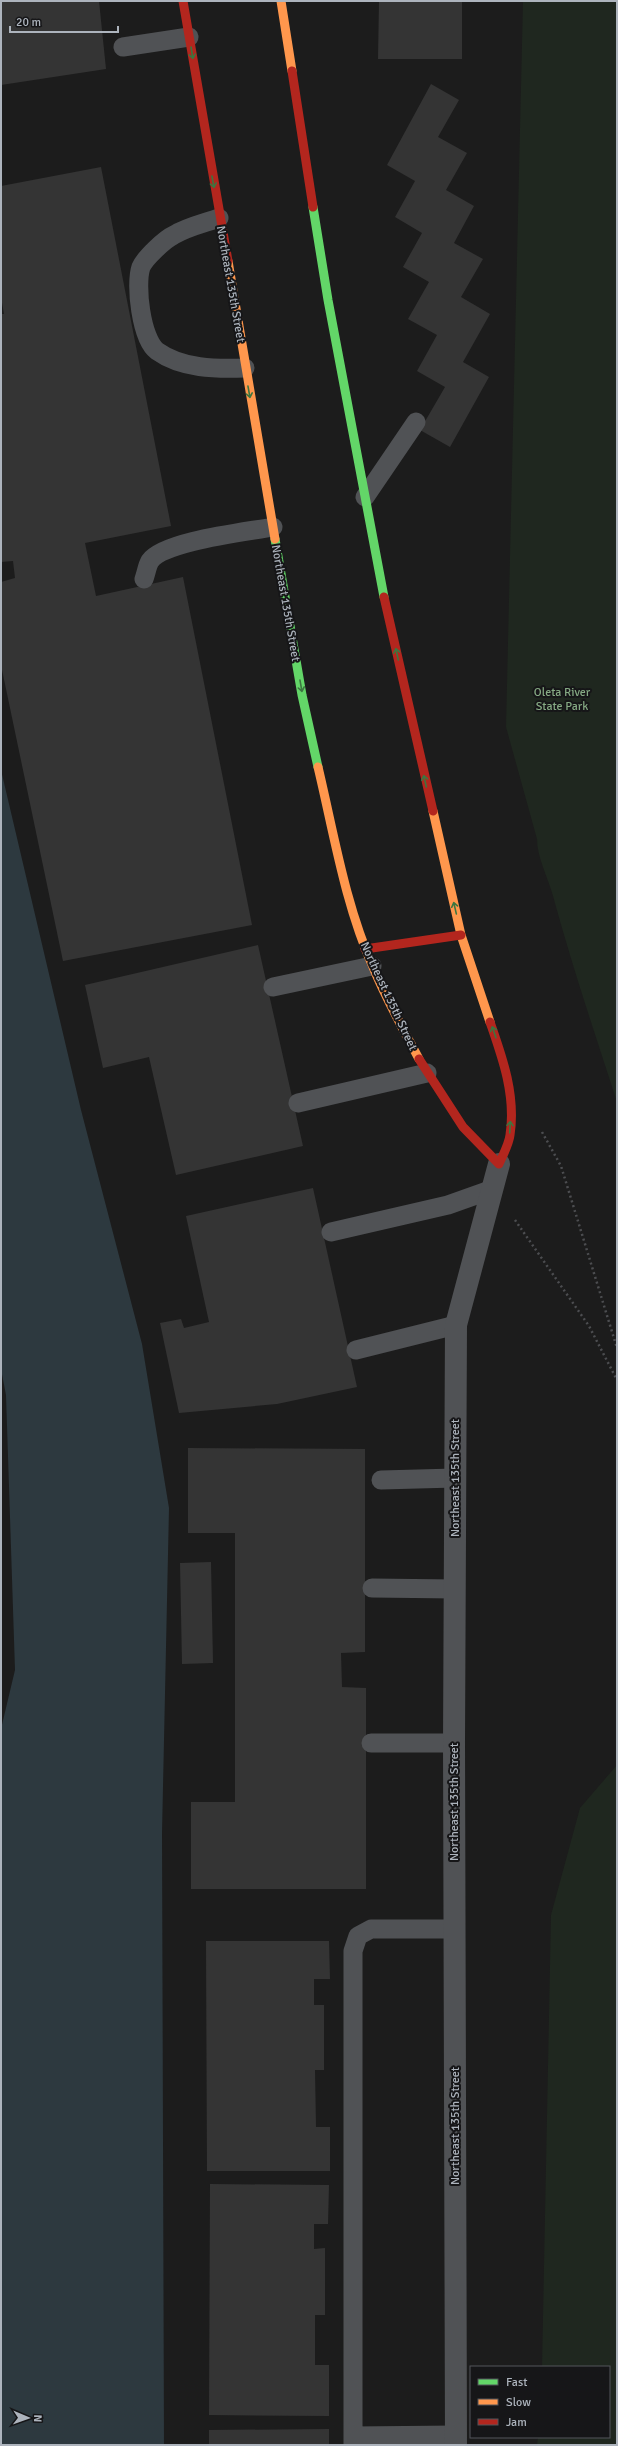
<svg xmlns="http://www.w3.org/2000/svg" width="618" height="2446" viewBox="0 0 618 2446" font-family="Signika,sans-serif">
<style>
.green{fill:#1f271f}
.water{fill:#2d393f}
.building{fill:#343434}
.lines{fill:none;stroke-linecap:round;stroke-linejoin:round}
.path{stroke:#4c4d50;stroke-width:2.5;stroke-dasharray:2 3;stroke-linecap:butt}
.lane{stroke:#505255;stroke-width:19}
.street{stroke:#505255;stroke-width:22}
.fast{stroke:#63d668;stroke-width:9}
.slow{stroke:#ff974d;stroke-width:9}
.jam{stroke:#b3261e;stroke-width:9}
.oneway{stroke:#3c7640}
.labels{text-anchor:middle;stroke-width:4;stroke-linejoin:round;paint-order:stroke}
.street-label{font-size:12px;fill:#adb4bd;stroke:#161618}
.park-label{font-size:12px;fill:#85a983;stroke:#161618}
</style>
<rect width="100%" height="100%" fill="#1c1c1c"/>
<!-- green -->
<path class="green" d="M 523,1 L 617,1 L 617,1102 C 595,1034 572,966 553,896 C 548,878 537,857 537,839 L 506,727 Z
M 617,1765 L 617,2445 L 537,2445 L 538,2437 L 609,2437 L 609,2367 L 542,2367 L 551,1915 L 580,1808 Z"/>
<!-- water -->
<path class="water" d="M 1,770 L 81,1110 L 142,1344 L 169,1508 L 162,1833 L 164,2445 L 1,2445 L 1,1729 L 15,1670 L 6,1395 L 1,1369 Z"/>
<!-- building -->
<path class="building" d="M 1,1 L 99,1 L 106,69 L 1,85 Z
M 379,1 L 462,1 L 462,59 L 378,59 Z
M 431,84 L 459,100 L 438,137 L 467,153 L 446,190 L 474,206 L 454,243 L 483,259 L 461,297 L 490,314 L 463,362 L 489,377 L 450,447 L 420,430 L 445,387 L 417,371 L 437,335 L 408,319 L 429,282 L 403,267 L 422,233 L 395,217 L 415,181 L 387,165 Z
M 101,167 L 171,526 L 85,543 L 96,596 L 183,577 L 252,925 L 63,961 L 1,665 L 1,582 L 15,578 L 13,561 L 1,562 L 1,314 L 4,314 L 1,297 L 1,186 Z
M 258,945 L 303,1146 L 176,1175 L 149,1057 L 103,1068 L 85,985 Z
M 313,1188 L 357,1387 L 277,1404 L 179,1413 L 160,1323 L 181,1319 L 184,1328 L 209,1322 L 186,1216 Z
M 188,1448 L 365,1449 L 365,1652 L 341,1653 L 342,1687 L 366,1688 L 366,1889 L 191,1889 L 191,1802 L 235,1802 L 235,1533 L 188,1533 Z
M 211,1562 L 213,1663 L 182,1664 L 180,1563 Z
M 206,1941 L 329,1941 L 330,1979 L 314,1979 L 314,2005 L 324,2005 L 324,2070 L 315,2070 L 316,2127 L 330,2127 L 330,2171 L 207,2171 Z
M 210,2184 L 329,2185 L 328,2224 L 314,2224 L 314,2249 L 325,2248 L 325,2315 L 315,2315 L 315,2365 L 329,2365 L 329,2416 L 209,2415 Z
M 329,2429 L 329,2445 L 209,2445 L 209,2430 Z"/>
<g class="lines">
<!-- path -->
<path class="path" d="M 542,1132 L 561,1166 L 617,1348
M 515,1220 L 589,1326 L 617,1380"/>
<!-- lane -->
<path class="lane" d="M 123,47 L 189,37
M 219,218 C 205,223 187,227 174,235 C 165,239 145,258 141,267 C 135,284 141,339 157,351 C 182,369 216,369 245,368
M 365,497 L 416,422
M 144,579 C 146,574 147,566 150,561 C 164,541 247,532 273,527
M 273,987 L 372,966
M 298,1103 L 427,1073
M 331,1232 L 448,1205 L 493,1189
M 356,1350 L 456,1325
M 381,1480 L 455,1478
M 372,1588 L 455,1589
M 371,1743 L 454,1743
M 353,2436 L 456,2435
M 353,2445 L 353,1951 L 358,1936 L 371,1929 L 454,1929"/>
<!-- street -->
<path class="street" d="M 456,2445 L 454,1743 L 456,1325 L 499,1164"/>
<!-- fast -->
<path class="fast" d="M 313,207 L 328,300 L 384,597
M 275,539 L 302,695 L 318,767"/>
<!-- slow -->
<path class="slow" d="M 281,1 L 292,71
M 228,261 L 275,539
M 318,767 C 334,834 345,904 373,967 C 386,999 403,1029 419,1059
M 433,811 L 461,935 L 490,1022"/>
<!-- jam -->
<path class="jam" d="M 183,1 L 228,261
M 292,71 L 313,207
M 384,597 L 433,811
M 365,949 L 461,935
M 419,1059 L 463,1127 L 499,1164 C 503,1155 509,1144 510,1135 C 516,1096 503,1059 490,1022"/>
</g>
<!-- one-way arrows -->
<defs><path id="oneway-shaft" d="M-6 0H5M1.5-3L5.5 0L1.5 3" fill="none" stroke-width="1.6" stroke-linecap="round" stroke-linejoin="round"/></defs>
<g class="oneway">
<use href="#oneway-shaft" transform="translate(192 53) rotate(81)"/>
<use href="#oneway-shaft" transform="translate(213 182) rotate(80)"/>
<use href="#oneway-shaft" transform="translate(249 392) rotate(80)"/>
<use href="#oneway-shaft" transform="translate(397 654) rotate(-102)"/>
<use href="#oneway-shaft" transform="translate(301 686) rotate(80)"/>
<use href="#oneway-shaft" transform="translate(425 781) rotate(-103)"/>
<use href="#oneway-shaft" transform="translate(455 908) rotate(-103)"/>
<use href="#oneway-shaft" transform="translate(494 1032) rotate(-109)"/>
<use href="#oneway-shaft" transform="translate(510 1127) rotate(-87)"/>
</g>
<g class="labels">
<!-- street labels -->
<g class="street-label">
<text transform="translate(231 284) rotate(80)" y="4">Northeast 135th Street</text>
<text transform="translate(286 603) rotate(80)" y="4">Northeast 135th Street</text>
<text transform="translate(389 996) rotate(65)" y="4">Northeast 135th Street</text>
<text transform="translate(455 1478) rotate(-90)" y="4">Northeast 135th Street</text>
<text transform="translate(454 1802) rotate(-90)" y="4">Northeast 135th Street</text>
<text transform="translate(455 2126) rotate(-90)" y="4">Northeast 135th Street</text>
</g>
<!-- park labels -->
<g class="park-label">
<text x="562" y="696">Oleta River<tspan x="562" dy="14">State Park</tspan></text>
</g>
</g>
<!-- border -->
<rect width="618" height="2446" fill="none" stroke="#adb4bd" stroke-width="4"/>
<!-- legend -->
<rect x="470" y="2366" width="140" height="72" fill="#161618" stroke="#52555a"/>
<rect x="478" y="2379" width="20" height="6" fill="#63d668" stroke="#52555a"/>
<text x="506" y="2386" font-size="12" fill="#adb4bd">Fast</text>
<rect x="478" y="2399" width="20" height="6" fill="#ff974d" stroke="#52555a"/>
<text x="506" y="2406" font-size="12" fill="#adb4bd">Slow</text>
<rect x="478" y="2419" width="20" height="6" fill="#b3261e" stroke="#52555a"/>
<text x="506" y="2426" font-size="12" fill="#adb4bd">Jam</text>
<!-- north arrow -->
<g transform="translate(28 2418) rotate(92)" stroke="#161618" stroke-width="3" paint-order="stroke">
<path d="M0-3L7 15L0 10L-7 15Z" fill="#adb4bd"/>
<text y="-6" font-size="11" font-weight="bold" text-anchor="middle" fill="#adb4bd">N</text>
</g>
<!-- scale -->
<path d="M10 26v6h108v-6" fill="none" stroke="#adb4bd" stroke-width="2"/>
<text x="16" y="26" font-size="12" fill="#adb4bd" stroke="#161618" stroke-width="3" paint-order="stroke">20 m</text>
</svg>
